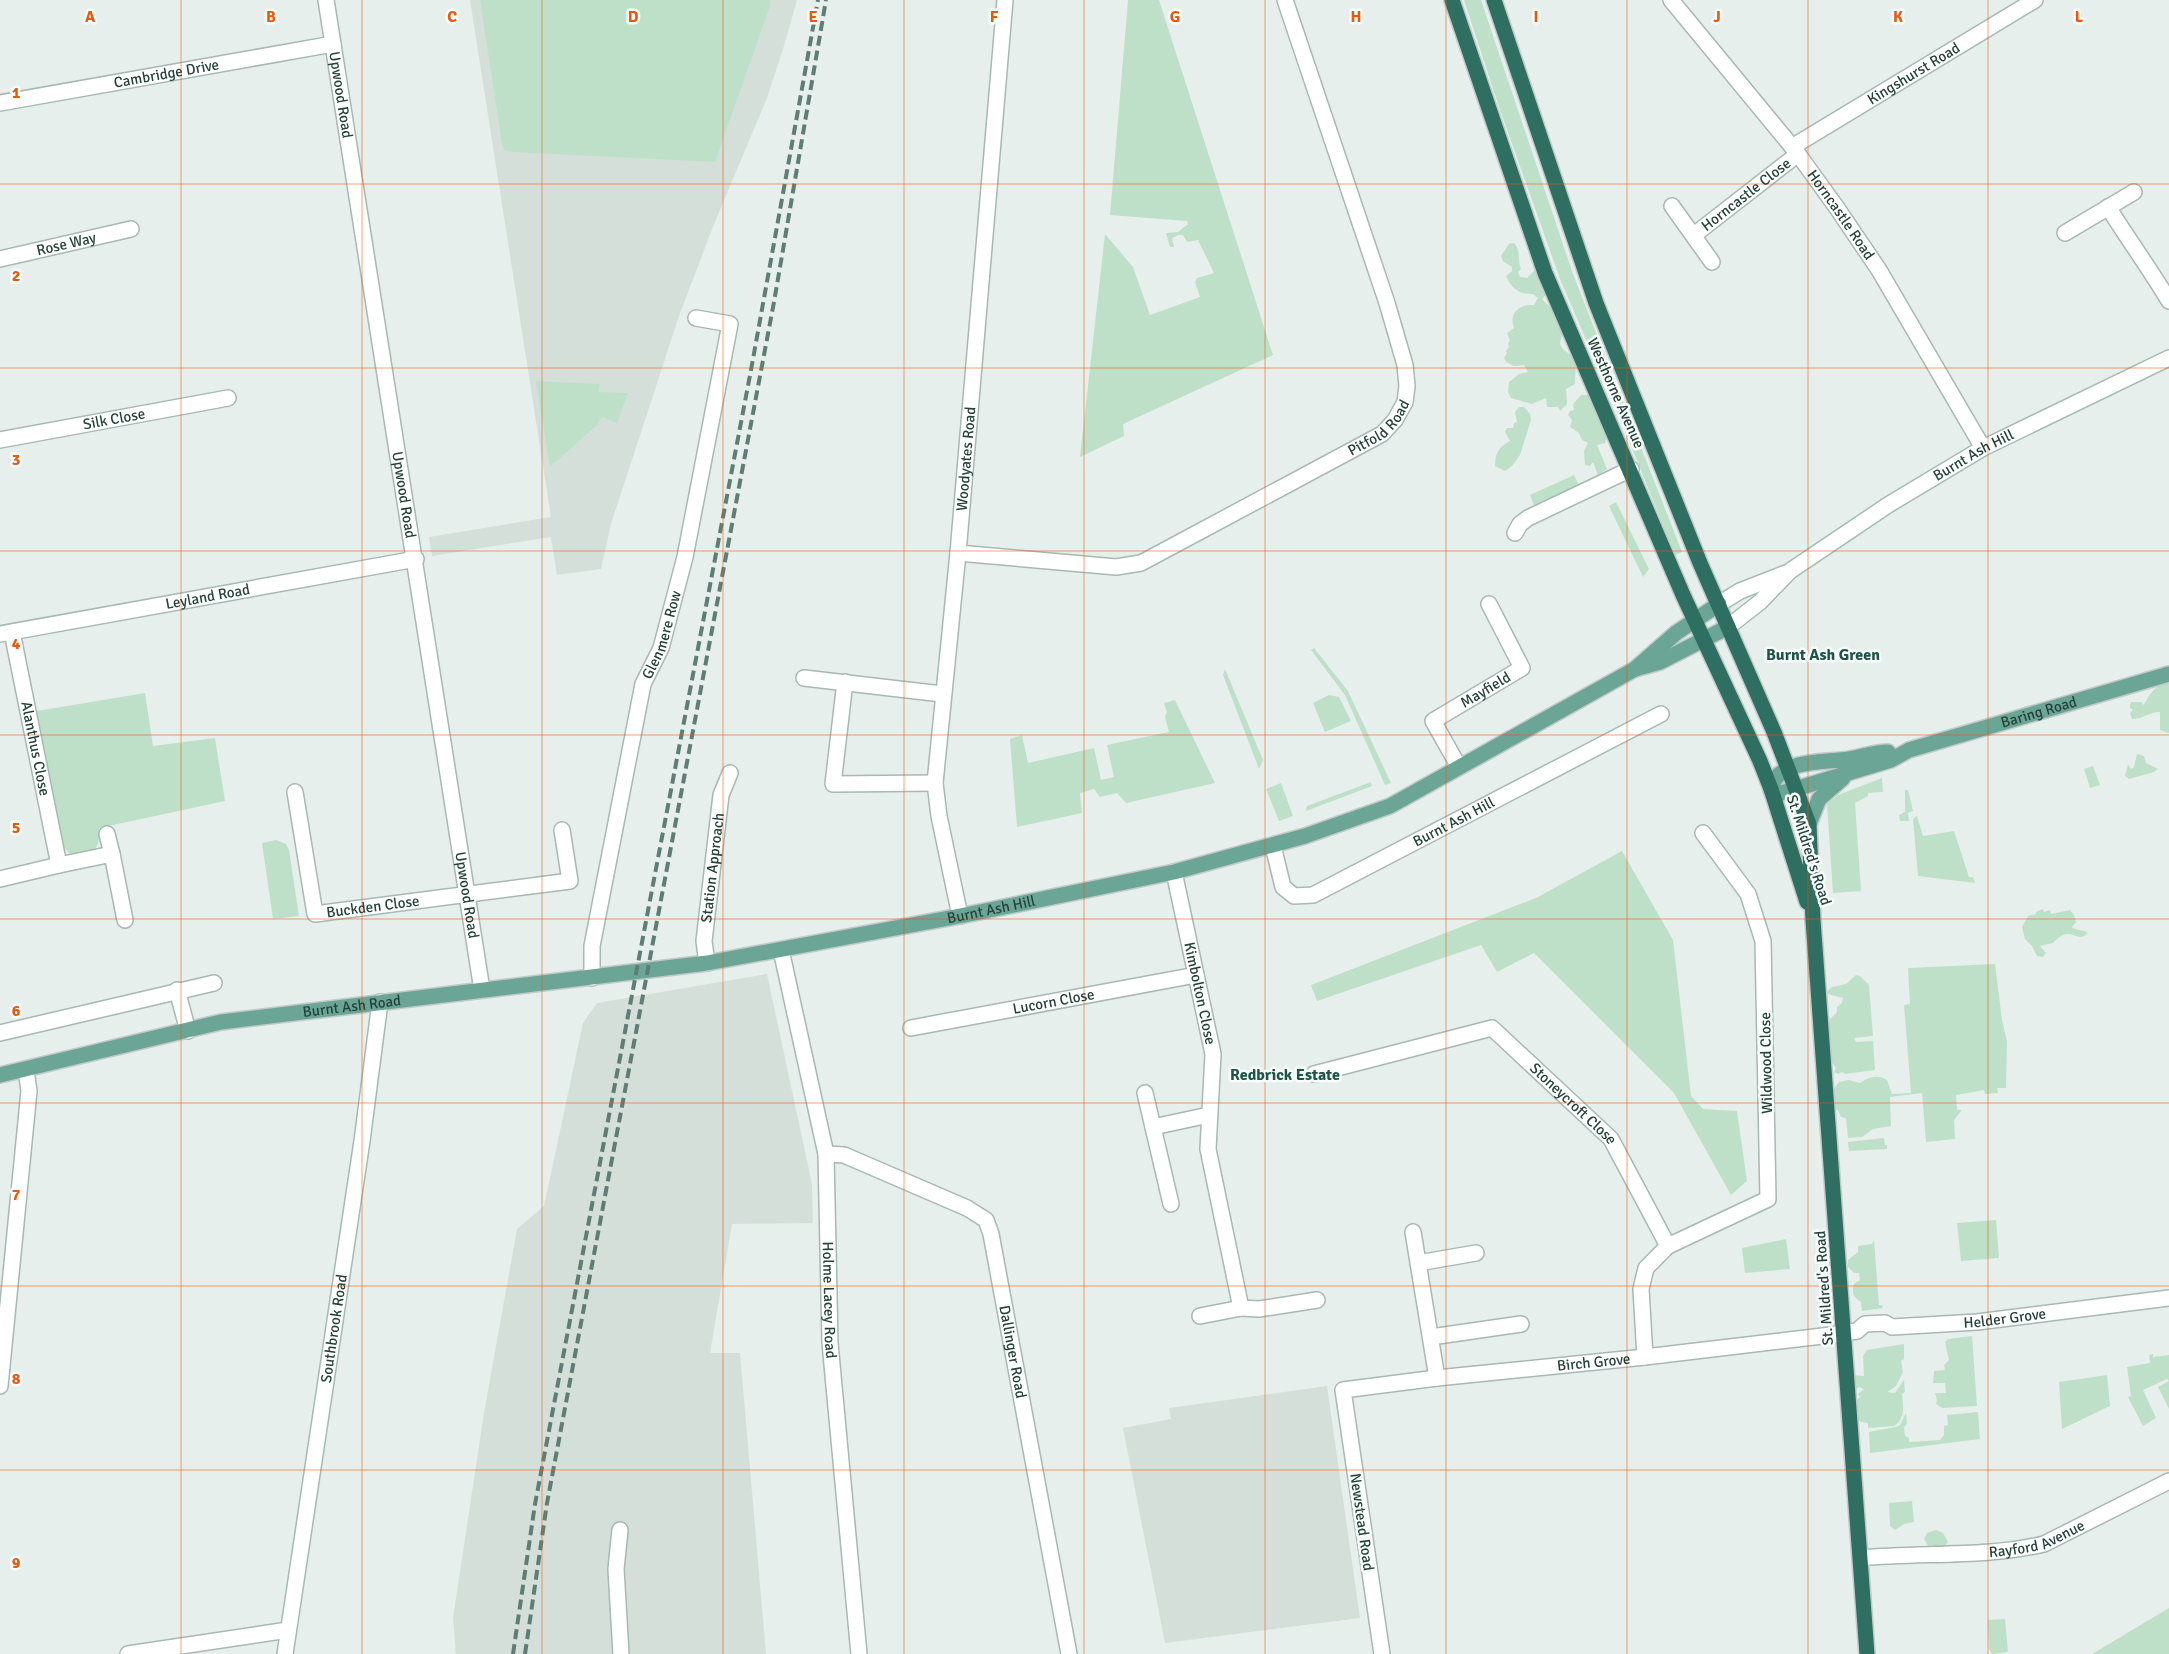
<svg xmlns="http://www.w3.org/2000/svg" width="2169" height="1654" viewBox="0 0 2169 1654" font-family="Signika,sans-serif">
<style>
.built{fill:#d4dfda}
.green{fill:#bfe0c8}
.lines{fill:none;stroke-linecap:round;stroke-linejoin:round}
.street-casing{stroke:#a8b8b2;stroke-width:18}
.secondary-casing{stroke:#a4bbb3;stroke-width:18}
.primary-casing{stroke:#c2cac8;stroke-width:18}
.highway-casing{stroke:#c2cac8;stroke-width:18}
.street{stroke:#fff;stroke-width:15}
.secondary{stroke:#fff;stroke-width:15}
.primary{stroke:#6aa596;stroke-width:15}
.highway{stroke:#2f6f62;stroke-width:15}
.rail{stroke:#5f7d75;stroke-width:4;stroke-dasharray:10 5;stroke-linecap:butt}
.grid{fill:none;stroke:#e8590c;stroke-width:1;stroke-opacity:0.55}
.labels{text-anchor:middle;stroke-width:5;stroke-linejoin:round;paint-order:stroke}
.street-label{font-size:15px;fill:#24423a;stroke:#f7fbf9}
.neighbourhood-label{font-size:16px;font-weight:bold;fill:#1f5548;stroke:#f7fbf9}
.grid-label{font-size:16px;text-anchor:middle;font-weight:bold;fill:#e8590c;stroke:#f7fbf9;stroke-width:5;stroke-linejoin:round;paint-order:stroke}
</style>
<rect width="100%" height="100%" fill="#e6efeb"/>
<!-- built -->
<path class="built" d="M 470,0 L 797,0 L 784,46 L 767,98 L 714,224 L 679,316 L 611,524 L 601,569 L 557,575 L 551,537 L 432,556 L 429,537 L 551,517 Z
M 767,974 L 812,1184 L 813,1223 L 732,1224 L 710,1353 L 740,1353 L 766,1654 L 456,1654 L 453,1618 L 484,1413 L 517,1229 L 544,1206 L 583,1023 L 597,1003 Z
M 1327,1386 L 1360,1618 L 1165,1643 L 1123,1428 L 1171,1419 L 1169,1408 Z"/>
<!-- green -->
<path class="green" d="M 480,0 L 770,0 L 770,6 L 715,162 L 512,152 L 505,150 L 502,144 Z
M 1128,0 L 1159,0 L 1273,355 L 1123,424 L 1124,436 L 1080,457 L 1105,234 L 1133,267 L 1150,315 L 1200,297 L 1195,282 L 1197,278 L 1214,273 L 1198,240 L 1187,242 L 1183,235 L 1178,235 L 1172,238 L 1174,247 L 1170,247 L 1166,233 L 1178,232 L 1188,224 L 1187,221 L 1110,215 Z
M 1464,0 L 1481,0 L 1573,274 L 1682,552 L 1675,555 L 1619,416 L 1560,279 L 1500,110 Z
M 1512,243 L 1515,244 C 1521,252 1517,260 1521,269 L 1518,272 L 1520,277 L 1527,278 L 1536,269 L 1548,292 L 1542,299 L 1556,313 L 1556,319 C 1567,328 1561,334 1560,344 C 1563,351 1567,351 1571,356 C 1579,365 1574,375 1575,384 L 1566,389 L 1567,404 L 1560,411 L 1558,407 L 1547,407 L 1546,398 L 1532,404 L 1511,398 L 1508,392 L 1509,382 L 1519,374 L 1528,372 L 1524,365 L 1514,366 L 1506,362 L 1504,358 L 1507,353 L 1506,351 L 1509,347 L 1508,343 L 1510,341 L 1507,333 L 1514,328 C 1508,313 1520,304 1534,305 L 1538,298 L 1533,294 C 1520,295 1511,288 1506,276 L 1512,271 L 1512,267 L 1503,261 L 1501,256 L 1509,244 Z
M 536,381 L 600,384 L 599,392 L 628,393 L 617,423 L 602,417 L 597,425 L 550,467 Z
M 1581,395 L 1588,395 L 1593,398 L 1609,433 L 1605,443 L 1597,445 L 1607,469 L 1598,475 L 1593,462 L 1590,466 L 1585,465 L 1584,451 L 1588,443 L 1582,440 L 1579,433 L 1570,427 L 1572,420 L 1568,415 L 1570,411 L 1574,410 L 1573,404 Z
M 1519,407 L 1524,407 L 1530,414 L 1531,420 L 1520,455 L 1512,466 L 1505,471 L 1495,466 C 1495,453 1499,447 1510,441 L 1505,432 L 1507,428 L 1513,428 L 1514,423 L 1517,422 L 1515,412 Z
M 1574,475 L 1579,485 L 1535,508 L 1530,495 Z
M 1616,502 L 1649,569 L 1643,577 L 1609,506 Z
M 1314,648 L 1348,691 L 1391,783 L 1385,785 L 1345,695 L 1311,650 Z
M 1225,669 L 1263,760 L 1259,769 L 1223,675 Z
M 2166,682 L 2169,683 L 2169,733 L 2160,730 L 2160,712 C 2150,712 2142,719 2132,719 L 2130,713 L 2133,710 L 2130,708 L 2130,704 L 2132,702 L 2141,702 L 2144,705 C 2148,696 2156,684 2166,682 Z
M 145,693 L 153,746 L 215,738 L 225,801 L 99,828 C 101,849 93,856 71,855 L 64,847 L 37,711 Z
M 1329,695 L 1339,697 L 1351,721 L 1325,732 L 1313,703 Z
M 1175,700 L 1215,783 L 1126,803 L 1117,793 L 1100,797 L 1094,789 L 1080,793 L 1082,813 L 1017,827 L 1010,739 L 1022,735 L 1028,763 L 1094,748 L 1101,780 L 1114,777 L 1107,745 L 1169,732 L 1165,717 L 1167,712 L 1164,703 Z
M 2137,754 L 2144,756 L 2146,763 L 2158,769 L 2154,772 L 2129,779 L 2125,776 L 2128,764 L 2131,769 L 2134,767 Z
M 2093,766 L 2100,785 L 2090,788 L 2084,769 Z
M 1882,778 L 1883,792 L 1868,793 L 1868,796 L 1855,803 L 1861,891 L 1833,893 L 1827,804 L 1838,795 Z
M 1371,782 L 1372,786 L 1306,811 L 1307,806 Z
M 1281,783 L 1293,816 L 1279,821 L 1266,789 Z
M 1905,790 L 1908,790 L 1913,811 L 1908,813 L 1909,821 L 1900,821 L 1899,815 L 1905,812 Z
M 1917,816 L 1923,836 L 1954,831 L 1969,877 L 1973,877 L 1975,883 L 1918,876 L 1913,819 Z
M 276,840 L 286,844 L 289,850 L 299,916 L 273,919 L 262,843 Z
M 1622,851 L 1673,940 L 1691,1096 L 1703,1109 L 1737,1111 L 1747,1181 L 1731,1195 L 1674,1093 L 1534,953 L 1497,972 L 1481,945 L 1317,1001 L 1311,985 L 1536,898 Z
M 2043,909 L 2044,912 L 2050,910 L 2051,914 L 2070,910 L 2074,915 L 2076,922 L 2072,927 C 2076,931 2083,929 2088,933 C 2080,941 2076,934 2068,934 C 2062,933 2056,940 2053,943 L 2040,946 L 2046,953 L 2043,957 L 2037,956 L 2032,946 L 2025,939 L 2022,927 L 2028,916 L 2036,914 L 2036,912 Z
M 1995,964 L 2002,1020 L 2007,1041 L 2006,1088 L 1997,1088 L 1998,1093 L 1985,1094 L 1984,1090 L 1956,1095 L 1957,1110 L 1962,1110 L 1954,1120 L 1955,1139 L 1926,1142 L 1922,1093 L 1890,1097 L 1891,1126 L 1873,1129 L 1862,1137 L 1848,1138 L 1846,1118 L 1841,1117 L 1838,1110 L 1835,1109 L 1836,1106 C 1831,1097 1832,1089 1839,1082 L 1849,1080 L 1860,1083 C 1868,1077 1878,1074 1887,1080 L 1892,1094 L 1911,1093 L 1904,1005 L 1910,1004 L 1908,968 Z
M 1856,975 L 1860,976 L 1869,985 L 1873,1036 L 1854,1038 L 1856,1042 L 1873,1041 L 1875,1070 L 1845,1074 L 1842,1072 L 1838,1074 L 1834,1072 L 1836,1068 L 1831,1061 L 1832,1054 L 1830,1054 L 1826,1023 L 1837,1012 L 1837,1007 L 1842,1003 L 1843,998 L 1828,994 L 1827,991 L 1832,987 L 1846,984 Z
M 1884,1138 L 1885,1145 L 1887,1145 L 1887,1149 L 1849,1151 L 1848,1142 Z
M 1996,1220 L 1999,1258 L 1961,1261 L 1957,1223 Z
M 1786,1239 L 1790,1269 L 1745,1273 L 1742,1248 Z
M 1874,1240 L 1879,1305 L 1882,1305 L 1883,1308 L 1862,1311 L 1861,1302 C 1854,1298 1851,1293 1854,1284 L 1860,1280 L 1859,1273 L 1854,1273 L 1848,1267 L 1848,1260 L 1858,1252 L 1858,1246 L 1872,1244 Z
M 1972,1336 L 1977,1406 L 1942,1408 L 1936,1404 L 1937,1400 L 1935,1393 L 1946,1393 L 1945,1383 L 1933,1383 L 1934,1371 L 1945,1370 L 1944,1365 L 1949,1360 L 1945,1342 L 1948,1339 Z
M 1904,1344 L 1904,1359 L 1901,1361 L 1903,1372 L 1896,1386 L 1887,1392 L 1895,1393 L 1904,1380 L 1905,1392 L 1902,1394 C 1903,1405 1906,1419 1894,1426 L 1868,1428 L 1868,1423 L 1861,1422 L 1857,1419 L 1856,1401 L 1860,1397 L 1858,1394 L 1864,1389 L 1859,1387 L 1855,1390 L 1854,1375 L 1864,1376 L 1863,1356 L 1867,1350 Z
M 2153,1354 L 2153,1357 L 2169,1355 L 2169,1409 L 2158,1387 L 2169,1381 L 2167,1379 L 2143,1390 L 2156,1418 L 2143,1426 L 2128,1397 L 2131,1396 L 2127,1367 L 2150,1363 L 2149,1355 Z
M 2107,1375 L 2110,1406 L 2062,1429 L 2059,1382 Z
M 1978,1412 L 1980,1439 L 1870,1453 L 1869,1432 L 1896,1427 L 1900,1425 L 1906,1413 L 1907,1424 L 1904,1427 L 1905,1436 L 1909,1438 L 1909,1442 L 1940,1440 L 1944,1435 L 1944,1426 L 1948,1425 L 1947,1415 Z
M 1912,1501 L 1914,1522 L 1904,1524 L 1895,1530 L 1890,1526 L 1889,1503 Z
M 1936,1530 L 1943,1533 L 1948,1542 L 1945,1546 L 1941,1546 L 1938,1548 L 1933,1548 L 1933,1545 L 1929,1547 L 1924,1539 L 1927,1533 Z
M 2169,1608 L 2169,1654 L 2092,1654 Z
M 2005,1619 L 2008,1652 L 1992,1654 L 1989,1649 L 1988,1620 Z"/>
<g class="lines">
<!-- street casing -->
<g class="street-casing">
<g id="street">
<path id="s1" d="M 326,0 L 482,990"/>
<path id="s2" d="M 1671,0 L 1798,154 L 1837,208 L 1879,270 L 1983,448"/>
<path id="s3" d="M 0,103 L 333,44"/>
<path id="s4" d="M 1792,147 L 2035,0"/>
<path d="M 1672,206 L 1712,262"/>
<path d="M 2108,207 C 2128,239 2150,269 2169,301"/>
<path d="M 2065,233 L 2134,192"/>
<path id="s5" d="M 1694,235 L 1798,154"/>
<path id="s6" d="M 0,259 L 131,229"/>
<path id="s7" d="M 0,440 L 228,398"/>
<path d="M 1515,533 L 1520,524 L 1528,518 L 1631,469"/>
<path id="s8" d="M 958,553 L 1116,567 L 1141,563 L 1382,434 L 1395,420 L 1405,402 L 1407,386 L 1405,365 L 1387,303 L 1285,0"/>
<path id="s9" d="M 12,632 L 59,865 L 112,854 L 125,920"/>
<path id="s10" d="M 0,634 L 416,559"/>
<path d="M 804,678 L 942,694"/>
<path d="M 845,682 L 833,784 L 935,783"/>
<path id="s11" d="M 1459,767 L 1433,721 L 1522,668 L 1489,604"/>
<path id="s12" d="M 295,792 L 315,914 L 570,881 L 562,830"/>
<path d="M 107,834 L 112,854"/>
<path id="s13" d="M 1273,846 L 1283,887 L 1294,896 L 1313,895 L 1661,714"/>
<path id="s14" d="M 1174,872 L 1213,1054 L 1208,1149 L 1241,1308 L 1259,1309 L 1317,1300"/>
<path d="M 0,879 L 59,865"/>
<path id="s15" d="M 960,916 L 939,816 L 935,783 L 958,553 L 1005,0"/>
<path id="s16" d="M 781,950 L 826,1154 L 830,1343 L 859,1654"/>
<path id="s17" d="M 707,963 L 704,941 L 721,795 L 730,773"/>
<path id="s18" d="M 592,978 L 592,946 L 643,684 L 661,648 L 685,557 L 730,324 L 696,318"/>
<path d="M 177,990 L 188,1031"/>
<path id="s19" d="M 911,1028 L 1196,975"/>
<path d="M 0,1033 L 214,983"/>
<path id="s20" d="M 1314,1074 L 1492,1028 L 1611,1139 L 1668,1246 L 1646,1268 L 1641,1289 L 1645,1357"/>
<path d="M 1145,1093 L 1171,1204"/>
<path d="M 1153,1127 L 1209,1115"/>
<path id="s21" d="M 826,1154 L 844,1155 L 967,1208 L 986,1220 L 991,1234 L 1069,1654"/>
<path d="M 1413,1232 L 1437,1378"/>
<path d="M 1668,1246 L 1768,1199 L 1763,941 L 1748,894 L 1703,833"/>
<path d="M 1418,1263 L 1476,1253"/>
<path d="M 1200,1316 L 1241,1308"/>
<path d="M 1431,1337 L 1521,1324"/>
<path d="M 0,1386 L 29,1091 L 26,1070"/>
<path d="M 620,1530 L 616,1569 L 621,1654"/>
<path id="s22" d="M 1861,1558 C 1921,1552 1985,1558 2044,1544 L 2169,1481"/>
<path d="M 128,1654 L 288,1630"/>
<path id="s23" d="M 1382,1654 L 1343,1390 L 1437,1378 L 1645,1357 L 1831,1335 L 1857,1331 L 1865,1324 L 1885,1323 L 1892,1327 L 1977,1322 L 2169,1298"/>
</g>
</g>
<!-- secondary casing -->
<g class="secondary-casing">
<g id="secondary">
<path d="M 1719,604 L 1740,591 L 1786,573"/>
<path id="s24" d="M 1728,627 L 1760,602 L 1790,571 L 1888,505 L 1983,448 L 2169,358"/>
<path id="s25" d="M 285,1654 L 362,1141 L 380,1002"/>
</g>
</g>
<!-- primary casing -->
<g class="primary-casing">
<g id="primary">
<path d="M 1635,669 L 1676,633 L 1719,604"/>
<path d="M 1771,789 C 1777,758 1826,763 1849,759 C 1862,757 1875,752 1888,752"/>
<path id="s26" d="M 1771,790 L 1782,793 L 1891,760 L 1909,750 L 2169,674"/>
<path d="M 1809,824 L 1819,799 L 1843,778"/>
<path id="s27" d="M 0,1075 L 221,1022 L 707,963 L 960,916 L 1174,872 L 1305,836 L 1390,806 L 1635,669 L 1660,662 L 1728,627"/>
</g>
</g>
<!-- highway casing -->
<g class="highway-casing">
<path id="highway" d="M 1452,0 L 1545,273 L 1683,595 L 1760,761 L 1771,789 L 1807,902
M 1494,0 L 1596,303 L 1700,563 L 1774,732 L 1809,824 L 1813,920 L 1867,1654"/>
</g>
<!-- street -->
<use href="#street" class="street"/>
<!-- secondary -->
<use href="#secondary" class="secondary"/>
<!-- primary -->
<use href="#primary" class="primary"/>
<!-- highway -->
<use href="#highway" class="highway"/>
<!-- rail -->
<path class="rail" d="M 513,1654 L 535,1504 L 751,370 L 818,0
M 525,1654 L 547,1503 L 774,302 L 826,0"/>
</g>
<!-- grid -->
<path class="grid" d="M 181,0 L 181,1654M 362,0 L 362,1654M 542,0 L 542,1654M 723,0 L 723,1654M 904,0 L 904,1654M 1084,0 L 1084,1654M 1265,0 L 1265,1654M 1446,0 L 1446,1654M 1627,0 L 1627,1654M 1808,0 L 1808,1654M 1988,0 L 1988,1654M 0,184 L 2169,184M 0,368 L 2169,368M 0,551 L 2169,551M 0,735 L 2169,735M 0,919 L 2169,919M 0,1103 L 2169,1103M 0,1286 L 2169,1286M 0,1470 L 2169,1470"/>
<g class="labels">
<!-- street labels -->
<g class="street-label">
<text dy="5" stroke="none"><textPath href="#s3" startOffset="169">Cambridge Drive</textPath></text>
<text dy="5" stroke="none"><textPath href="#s4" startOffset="142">Kingshurst Road</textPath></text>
<text dy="5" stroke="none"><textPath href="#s1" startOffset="96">Upwood Road</textPath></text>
<text dy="5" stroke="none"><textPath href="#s5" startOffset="66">Horncastle Close</textPath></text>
<text dy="5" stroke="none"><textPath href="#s2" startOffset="274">Horncastle Road</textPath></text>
<text dy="5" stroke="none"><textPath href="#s6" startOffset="68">Rose Way</textPath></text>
<text transform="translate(1616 393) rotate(66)" y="5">Westhorne Avenue</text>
<text dy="5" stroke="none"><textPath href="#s7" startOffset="116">Silk Close</textPath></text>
<text dy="5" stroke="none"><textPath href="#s8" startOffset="459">Pitfold Road</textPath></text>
<text dy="5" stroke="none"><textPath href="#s24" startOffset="301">Burnt Ash Hill</textPath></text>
<text dy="5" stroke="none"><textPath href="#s15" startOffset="461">Woodyates Road</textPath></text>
<text dy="5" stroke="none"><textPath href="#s1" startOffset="501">Upwood Road</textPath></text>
<text dy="5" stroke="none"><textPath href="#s10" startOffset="211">Leyland Road</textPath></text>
<text dy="5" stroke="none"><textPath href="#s18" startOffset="352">Glenmere Row</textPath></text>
<text dy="5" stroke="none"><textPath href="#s11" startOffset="114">Mayfield</textPath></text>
<text dy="5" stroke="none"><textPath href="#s26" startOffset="281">Baring Road</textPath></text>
<text dy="5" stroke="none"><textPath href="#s9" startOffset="119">Alanthus Close</textPath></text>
<text dy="5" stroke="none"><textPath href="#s13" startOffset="234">Burnt Ash Hill</textPath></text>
<text transform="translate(1809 850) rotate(72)" y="5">St. Mildred's Road</text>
<text dy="5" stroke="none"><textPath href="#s17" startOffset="96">Station Approach</textPath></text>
<text dy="5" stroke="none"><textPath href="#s1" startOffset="906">Upwood Road</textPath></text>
<text dy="5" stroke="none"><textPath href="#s12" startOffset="182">Buckden Close</textPath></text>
<text dy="5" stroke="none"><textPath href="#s27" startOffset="1006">Burnt Ash Hill</textPath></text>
<text dy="5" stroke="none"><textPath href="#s14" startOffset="124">Kimbolton Close</textPath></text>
<text dy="5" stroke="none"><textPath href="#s19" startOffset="145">Lucorn Close</textPath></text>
<text dy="5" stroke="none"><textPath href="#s27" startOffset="359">Burnt Ash Road</textPath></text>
<text transform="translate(1766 1063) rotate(-91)" y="5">Wildwood Close</text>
<text dy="5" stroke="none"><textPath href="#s20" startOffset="295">Stoneycroft Close</textPath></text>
<text transform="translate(1824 1288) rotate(-94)" y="5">St. Mildred's Road</text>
<text dy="5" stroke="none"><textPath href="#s16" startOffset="355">Holme Lacey Road</textPath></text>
<text dy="5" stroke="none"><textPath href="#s23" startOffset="936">Helder Grove</textPath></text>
<text dy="5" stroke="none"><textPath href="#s25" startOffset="329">Southbrook Road</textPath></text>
<text dy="5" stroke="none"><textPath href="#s21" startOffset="309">Dallinger Road</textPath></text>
<text dy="5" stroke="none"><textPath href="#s23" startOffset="519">Birch Grove</textPath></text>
<text transform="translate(1362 1522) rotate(82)" y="5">Newstead Road</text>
<text dy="5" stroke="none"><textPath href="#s22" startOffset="178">Rayford Avenue</textPath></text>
</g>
<!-- neighbourhood labels -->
<g class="neighbourhood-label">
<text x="1823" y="660">Burnt Ash Green</text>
<text x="1285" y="1080">Redbrick Estate</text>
</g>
</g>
<g class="grid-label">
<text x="90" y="22">A</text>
<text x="271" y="22">B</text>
<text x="452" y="22">C</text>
<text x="633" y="22">D</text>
<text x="813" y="22">E</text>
<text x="994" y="22">F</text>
<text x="1175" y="22">G</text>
<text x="1356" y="22">H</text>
<text x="1536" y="22">I</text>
<text x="1717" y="22">J</text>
<text x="1898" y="22">K</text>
<text x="2079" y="22">L</text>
<text x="16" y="98">1</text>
<text x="16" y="281">2</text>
<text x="16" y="465">3</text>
<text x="16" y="649">4</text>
<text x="16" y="833">5</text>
<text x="16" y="1016">6</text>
<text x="16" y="1200">7</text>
<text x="16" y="1384">8</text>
<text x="16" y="1568">9</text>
</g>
</svg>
